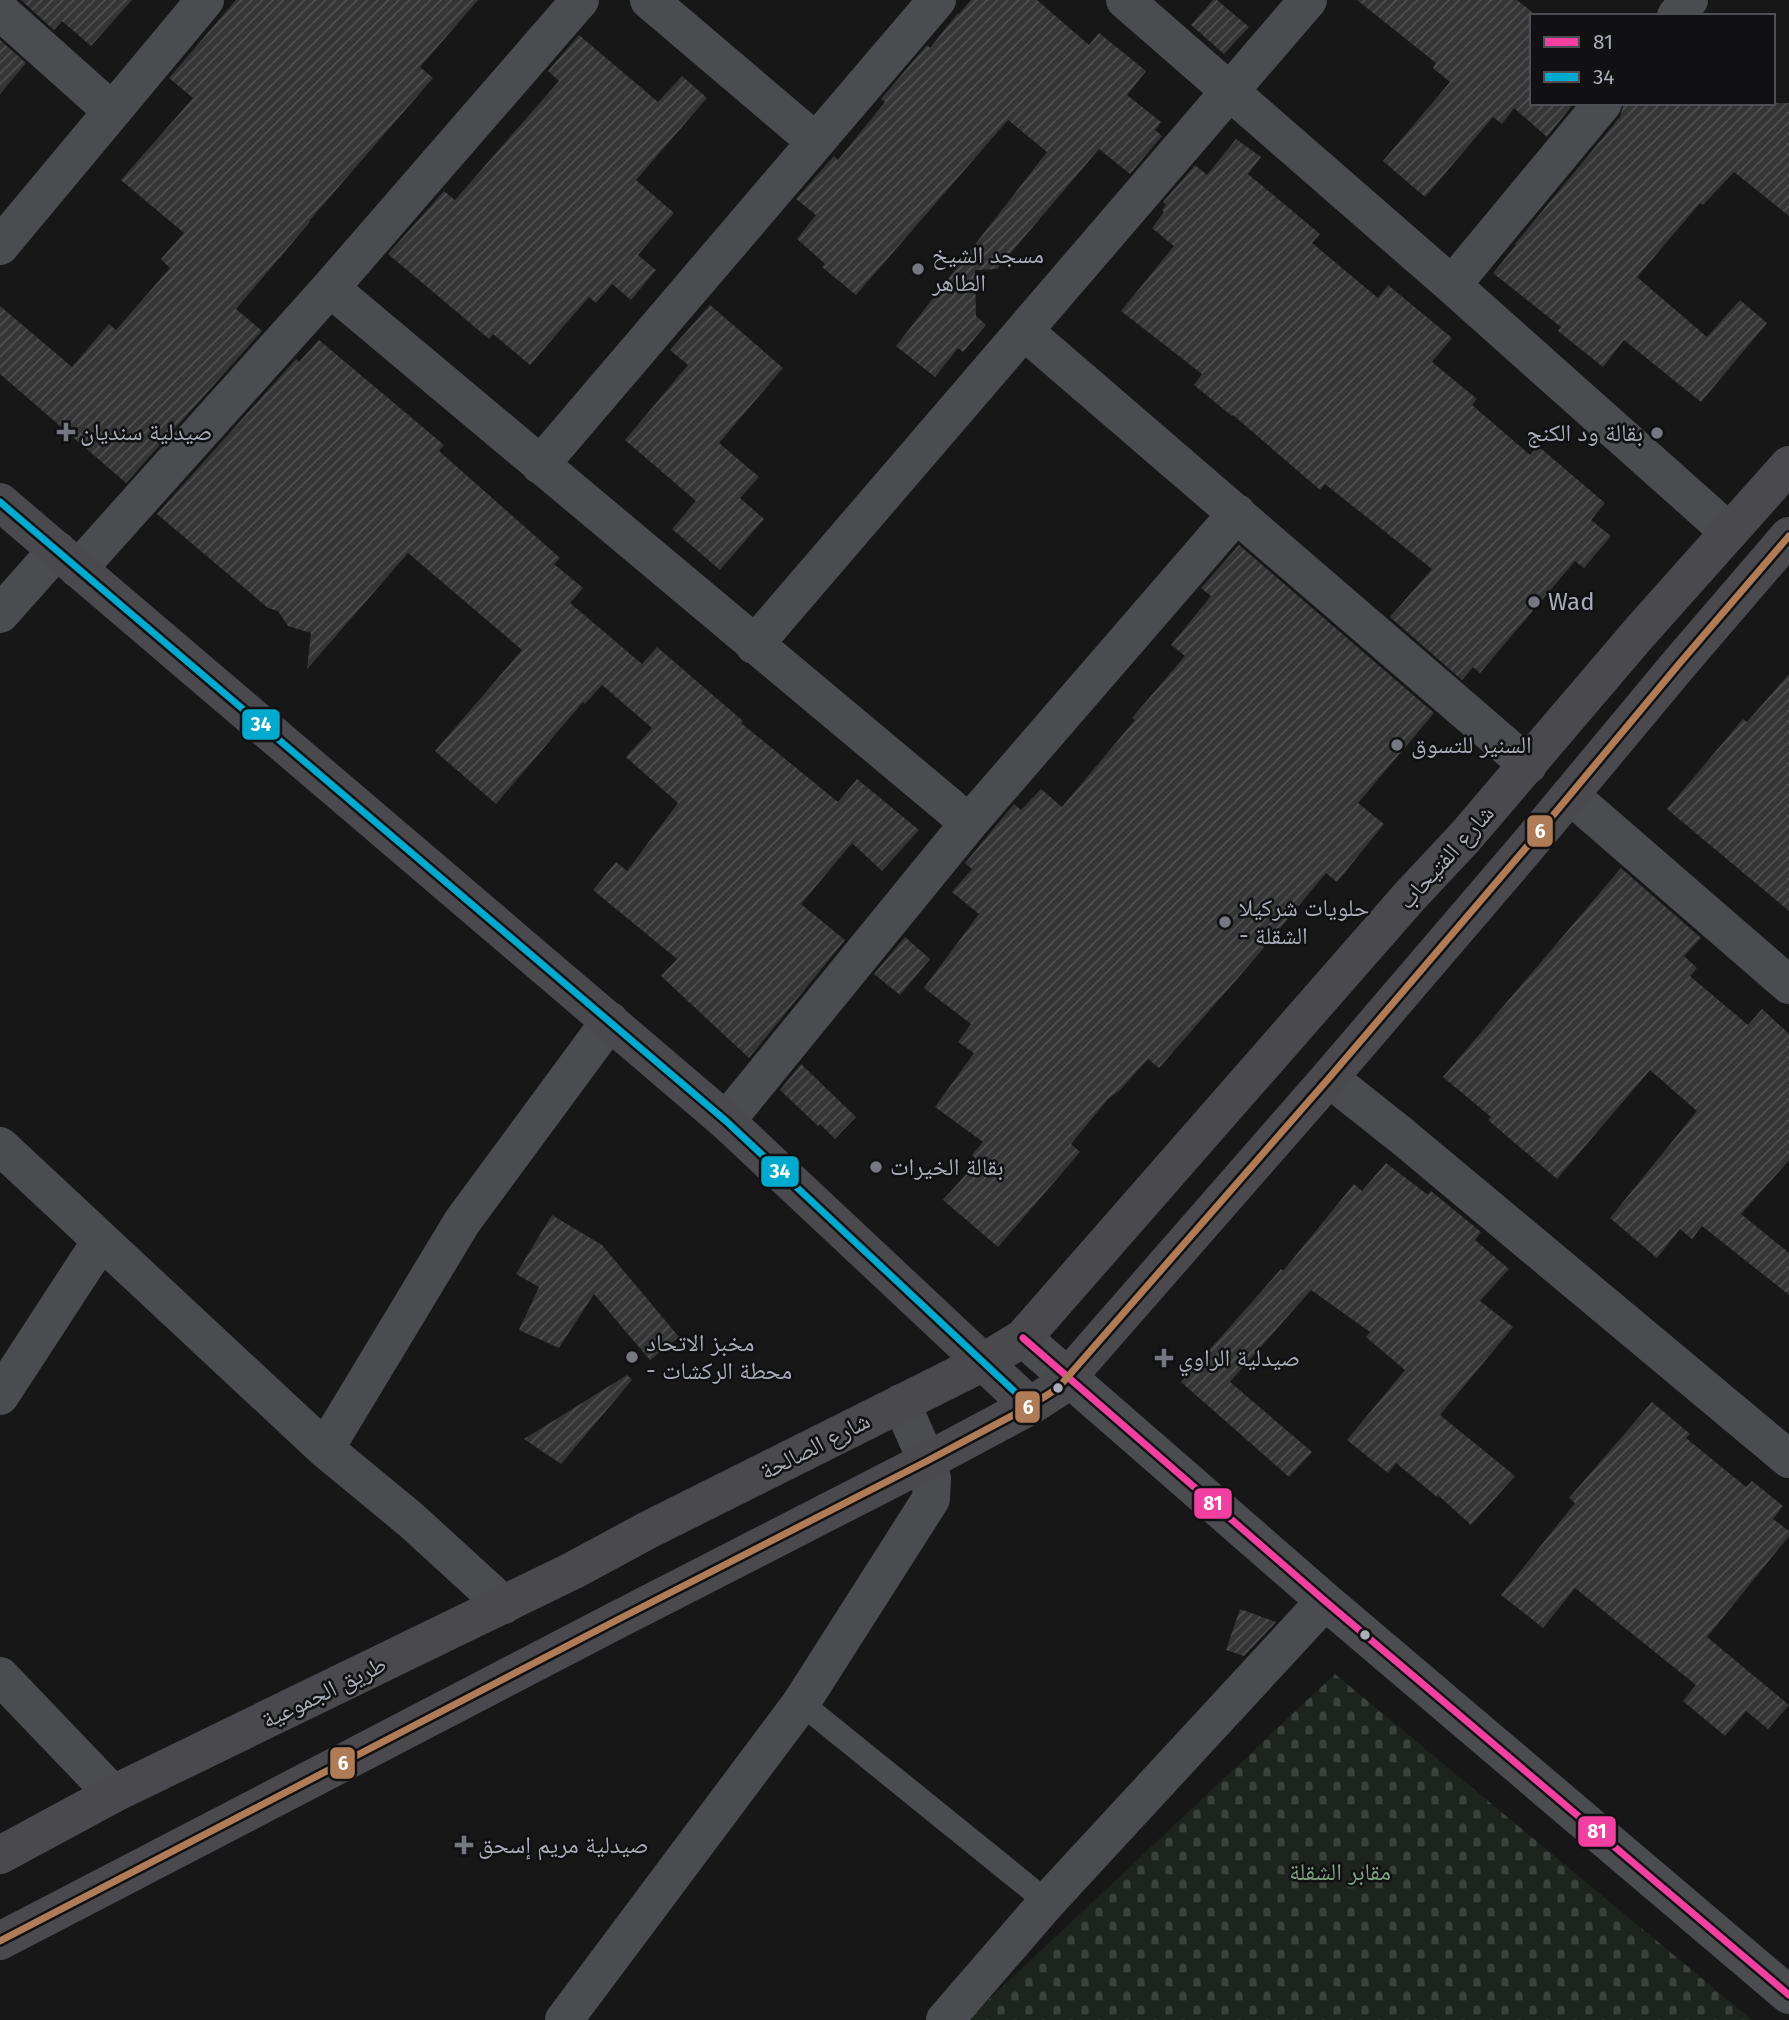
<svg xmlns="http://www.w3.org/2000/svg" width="1789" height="2020" viewBox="0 0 1789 2020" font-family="'Fira Sans','Noto Naskh Arabic',sans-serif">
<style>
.cemetery{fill:url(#cemetery-stones)}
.building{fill:url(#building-hatch)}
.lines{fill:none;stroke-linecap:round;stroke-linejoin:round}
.lane{stroke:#4b4c50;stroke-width:24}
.street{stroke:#4b4c50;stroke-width:38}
.secondary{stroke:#4a4a4e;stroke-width:38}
.bus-1-casing{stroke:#111113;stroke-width:12}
.bus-2-casing{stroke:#111113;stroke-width:12}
.bus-3-casing{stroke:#111113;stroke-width:12}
.bus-1{stroke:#f240a1;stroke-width:7}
.bus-2{stroke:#00a9ce;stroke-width:7}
.bus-3{stroke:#b07c57;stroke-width:7}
.poi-dot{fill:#757880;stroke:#111113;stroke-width:2.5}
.bus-dot{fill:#a8adb8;stroke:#111113;stroke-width:2.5}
.labels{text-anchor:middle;stroke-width:5;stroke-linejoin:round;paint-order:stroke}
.poi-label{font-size:24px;fill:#a8adb8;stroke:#111113;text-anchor:start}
.street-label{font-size:24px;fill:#a8adb8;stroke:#111113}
.park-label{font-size:24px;fill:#7fa381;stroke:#111113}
.line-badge{stroke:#111113;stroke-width:2.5}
.badge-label{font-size:19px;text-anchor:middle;font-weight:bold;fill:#fff}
</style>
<defs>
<pattern id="cemetery-stones" width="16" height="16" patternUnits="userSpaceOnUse" patternTransform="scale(1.75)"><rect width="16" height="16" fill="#1d241e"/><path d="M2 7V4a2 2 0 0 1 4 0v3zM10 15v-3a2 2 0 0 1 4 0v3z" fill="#3b413d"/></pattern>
<pattern id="building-hatch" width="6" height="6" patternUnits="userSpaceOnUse" patternTransform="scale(1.75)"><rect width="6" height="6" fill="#353536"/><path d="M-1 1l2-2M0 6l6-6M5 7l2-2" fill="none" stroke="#4f5051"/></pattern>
</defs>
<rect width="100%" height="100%" fill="#171717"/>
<!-- cemetery -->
<path class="cemetery" d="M 1335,1674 L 1752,2020 L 967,2020 Z"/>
<!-- building -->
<path class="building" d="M 21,0 L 132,0 L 91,46 L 62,21 L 54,30 Z
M 236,0 L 478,0 L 420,67 L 433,78 L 309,221 L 310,222 L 236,309 L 262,331 L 126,483 L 0,374 L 0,306 L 72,367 L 109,324 L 116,330 L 170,268 L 161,259 L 184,233 L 121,180 L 193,98 L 169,78 Z
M 971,0 L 1037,0 L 1089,45 L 1099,33 L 1146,71 L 1127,95 L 1161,122 L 1155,130 L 1162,136 L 1130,174 L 1099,149 L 997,269 L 975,270 L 976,316 L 986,325 L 963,352 L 958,348 L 935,377 L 896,346 L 1047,152 L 1008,120 L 856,295 L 822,267 L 825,264 L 797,239 L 816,215 L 796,199 L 834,156 L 838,160 L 885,102 L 881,99 L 927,45 L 930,48 L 958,13 L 959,14 Z
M 1213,0 L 1217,0 L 1249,27 L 1224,54 L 1191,25 Z
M 1357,0 L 1517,0 L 1532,12 L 1532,103 L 1574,103 L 1547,137 L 1514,108 L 1502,124 L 1493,117 L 1425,197 L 1383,161 L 1450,82 L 1433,68 L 1436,63 Z
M 579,35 L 658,102 L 682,76 L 707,98 L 636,180 L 674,213 L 638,255 L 656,270 L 631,300 L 612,284 L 596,303 L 589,297 L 530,365 L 493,334 L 489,339 L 388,254 L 444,191 L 455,200 L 559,81 L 548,71 Z
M 0,40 L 26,63 L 0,94 Z
M 1624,103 L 1789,103 L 1789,216 L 1734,172 L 1703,205 L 1700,203 L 1637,277 L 1707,337 L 1740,300 L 1767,323 L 1701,402 L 1624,340 L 1603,367 L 1558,331 L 1561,327 L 1493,273 L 1516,245 L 1515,244 L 1620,117 Z
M 1236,139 L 1261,157 L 1248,174 L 1320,234 L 1312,243 L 1378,298 L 1388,285 L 1452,338 L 1432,362 L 1477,399 L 1472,405 L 1530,455 L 1538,446 L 1605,503 L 1591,520 L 1611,536 L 1584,568 L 1575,561 L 1480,673 L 1473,667 L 1462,680 L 1390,617 L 1432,569 L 1325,484 L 1320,490 L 1233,415 L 1232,416 L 1194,385 L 1202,374 L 1121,311 L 1174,246 L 1152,228 L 1164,212 L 1162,210 L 1166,205 L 1163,202 L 1195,165 L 1207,175 Z
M 710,305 L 783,368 L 719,443 L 759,477 L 740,498 L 764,519 L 720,570 L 672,529 L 696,501 L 625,440 L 688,365 L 670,350 Z
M 319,340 L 444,445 L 439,451 L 560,558 L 554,564 L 583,588 L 570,603 L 642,664 L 657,647 L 743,721 L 741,723 L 838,802 L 857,779 L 919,830 L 882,871 L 852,843 L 801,904 L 845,940 L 749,1058 L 661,976 L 677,959 L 593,890 L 616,862 L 627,871 L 678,803 L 626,757 L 652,728 L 602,685 L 585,704 L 583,702 L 496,804 L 435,751 L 522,650 L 408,553 L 307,669 L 311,633 L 288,626 L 278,611 L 268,608 L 157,514 L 296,359 L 299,362 Z
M 1239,545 L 1434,713 L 1358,803 L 1384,824 L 1337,882 L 1326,873 L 1251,963 L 1159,1068 L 1148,1059 L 1120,1090 L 1108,1099 L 1071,1144 L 1080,1152 L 998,1247 L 943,1200 L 978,1161 L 972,1155 L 983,1142 L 935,1107 L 974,1053 L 958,1042 L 971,1024 L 924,988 L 979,914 L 952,892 L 972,869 L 965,863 L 1014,804 L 1021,810 L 1041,789 L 1062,807 L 1135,720 L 1132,718 L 1185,656 L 1171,645 L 1211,596 L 1201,588 Z
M 1789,674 L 1789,911 L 1667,809 L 1743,719 L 1747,722 Z
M 1621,868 L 1701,938 L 1684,956 L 1697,968 L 1690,976 L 1748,1025 L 1762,1009 L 1789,1034 L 1789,1160 L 1741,1214 L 1789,1253 L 1789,1295 L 1702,1226 L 1692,1239 L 1680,1229 L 1657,1258 L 1610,1218 L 1697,1111 L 1650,1070 L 1557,1179 L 1488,1120 L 1491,1117 L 1443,1077 Z
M 905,937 L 930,959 L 900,995 L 874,974 Z
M 801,1064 L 856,1117 L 835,1139 L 820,1124 L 818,1126 L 780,1090 Z
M 1386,1163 L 1428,1195 L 1431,1191 L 1481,1232 L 1475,1240 L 1509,1269 L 1480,1301 L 1513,1327 L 1440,1415 L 1515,1476 L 1471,1525 L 1438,1495 L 1437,1497 L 1396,1463 L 1388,1473 L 1347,1440 L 1405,1370 L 1366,1337 L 1370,1332 L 1311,1290 L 1230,1382 L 1312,1452 L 1289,1477 L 1181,1382 L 1281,1269 L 1283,1271 L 1354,1184 L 1362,1191 Z
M 552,1215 L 602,1245 L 679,1337 L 650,1360 L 594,1294 L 559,1348 L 519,1330 L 539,1287 L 516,1274 Z
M 627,1375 L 632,1380 L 561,1464 L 524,1439 Z
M 1652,1402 L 1690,1434 L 1686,1438 L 1746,1487 L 1752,1481 L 1783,1506 L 1773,1519 L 1789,1531 L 1789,1536 L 1707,1637 L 1789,1705 L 1768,1729 L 1746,1711 L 1725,1736 L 1683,1701 L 1696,1685 L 1575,1588 L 1543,1628 L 1501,1595 L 1575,1503 L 1569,1498 Z
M 1240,1609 L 1276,1622 L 1244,1656 L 1226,1650 Z"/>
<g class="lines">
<!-- lane -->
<path class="lane" d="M 801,1703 L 1047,1902"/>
<!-- street -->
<path class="street" d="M 649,0 L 816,142
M 1125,0 L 1452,285 L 1729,532
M 0,11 L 112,111
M 1676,16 L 1689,0
M 0,246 L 205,0
M 1452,285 L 1603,103
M 330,288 L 969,823
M 1024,331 L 1528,765
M 540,465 L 937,0
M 78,569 L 330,288 L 580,0
M 0,614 L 57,550
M 754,645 L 1308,0
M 1570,795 L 1789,985
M 1329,1078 L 1402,1136 L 1789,1459
M 726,1121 L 969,823 L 1237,513
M 0,1146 L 325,1449 L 411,1520 L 504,1605
M 1023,1338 L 1325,1601 L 1789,1995
M 0,1396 L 101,1241
M 325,1449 L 462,1222 L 610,1021
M 0,1676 L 113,1794
M 564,2020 L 801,1703 L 931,1499 L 932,1478 L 927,1461 L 901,1403
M 945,2020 L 1047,1902 L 1325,1601"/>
<!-- secondary -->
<path class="secondary" d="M 0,502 L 726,1121 L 1030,1406
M 0,1855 L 113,1794 L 574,1570 L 648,1530 L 982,1363 L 1023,1338 L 1409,897 L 1466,836 L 1640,632 L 1789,465
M 0,1941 L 615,1621 L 927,1461 L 1030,1406 L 1058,1388 L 1329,1078 L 1530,843 L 1679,664 L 1789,536"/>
<!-- bus-1 casing -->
<g class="bus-1-casing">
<path id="bus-1" d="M 1023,1338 L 1325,1601 L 1789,1995"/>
</g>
<!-- bus-2 casing -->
<g class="bus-2-casing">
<path id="bus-2" d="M 0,502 L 726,1121 L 1030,1406"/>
</g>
<!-- bus-3 casing -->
<g class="bus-3-casing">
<path id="bus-3" d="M 0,1941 L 615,1621 L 927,1461 L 1030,1406 L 1058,1388 L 1329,1078 L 1530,843 L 1679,664 L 1789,536"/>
</g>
<!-- bus-1 -->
<use href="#bus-1" class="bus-1"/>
<!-- bus-2 -->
<use href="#bus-2" class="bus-2"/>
<!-- bus-3 -->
<use href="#bus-3" class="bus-3"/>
</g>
<!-- markers -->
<g class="poi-dot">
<circle cx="918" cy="269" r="7"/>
<path d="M62.5 421.5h7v7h7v7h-7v7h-7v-7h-7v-7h7z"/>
<circle cx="1657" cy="433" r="7"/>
<circle cx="1534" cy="602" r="7"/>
<circle cx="1397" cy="745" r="7"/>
<circle cx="1225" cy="922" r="7"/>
<circle cx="876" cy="1167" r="7"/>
<circle cx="632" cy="1357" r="7"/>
<path d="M1160.5 1347.5h7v7h7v7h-7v7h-7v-7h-7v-7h7z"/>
<path d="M460.5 1834.5h7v7h7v7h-7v7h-7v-7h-7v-7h7z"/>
</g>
<g class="bus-dot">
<circle cx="1058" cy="1388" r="6"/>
<circle cx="1365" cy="1635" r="6"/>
</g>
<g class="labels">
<!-- poi labels -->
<g class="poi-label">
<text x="932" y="263">مسجد الشيخ<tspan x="932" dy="28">الطاهر</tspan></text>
<text x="80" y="440">صيدلية سنديان</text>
<text x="1643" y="441" text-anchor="end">بقالة ود الكنج</text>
<text x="1548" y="610">Wad</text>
<text x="1411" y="753">السنير للتسوق</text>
<text x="1239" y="916">حلويات شركيلا<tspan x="1239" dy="28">- الشقلة</tspan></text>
<text x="890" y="1175">بقالة الخيرات</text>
<text x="646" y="1351">مخبز الاتحاد<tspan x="646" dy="28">- محطة الركشات</tspan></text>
<text x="1178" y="1366">صيدلية الراوي</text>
<text x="478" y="1853">صيدلية مريم إسحق</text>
</g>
<!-- street labels -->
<g class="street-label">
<text transform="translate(1446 857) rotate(-48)" y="8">شارع الفتيحاب</text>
<text transform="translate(815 1446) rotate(-27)" y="8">شارع الصالحة</text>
<text transform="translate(324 1692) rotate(-26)" y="8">طريق الجموعية</text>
</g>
<!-- park labels -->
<g class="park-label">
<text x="1340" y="1880">مقابر الشقلة</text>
</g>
</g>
<g class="line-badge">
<rect x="241" y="708" width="40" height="33" rx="7" fill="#00a9ce"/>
<rect x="1526" y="814" width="28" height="34" rx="7" fill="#b07c57"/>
<rect x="760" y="1155" width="40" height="33" rx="7" fill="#00a9ce"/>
<rect x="1014" y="1390" width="27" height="34" rx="7" fill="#b07c57"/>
<rect x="1193" y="1487" width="40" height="33" rx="7" fill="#f240a1"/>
<rect x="329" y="1746" width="27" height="34" rx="7" fill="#b07c57"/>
<rect x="1577" y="1815" width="40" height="33" rx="7" fill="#f240a1"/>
</g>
<g class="badge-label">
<text x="261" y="731">34</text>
<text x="1540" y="838">6</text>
<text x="780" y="1178">34</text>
<text x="1028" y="1414">6</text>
<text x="1213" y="1510">81</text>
<text x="343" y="1770">6</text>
<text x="1597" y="1838">81</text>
</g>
<!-- legend -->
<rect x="1530" y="14" width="245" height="91" fill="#111113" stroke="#4d4f55" stroke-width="2"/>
<rect x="1544" y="37" width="35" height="10" fill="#f240a1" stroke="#4d4f55" stroke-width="2"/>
<text x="1593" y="49" font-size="21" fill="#a8adb8">81</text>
<rect x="1544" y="72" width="35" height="10" fill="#00a9ce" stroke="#4d4f55" stroke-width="2"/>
<text x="1593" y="84" font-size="21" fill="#a8adb8">34</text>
</svg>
